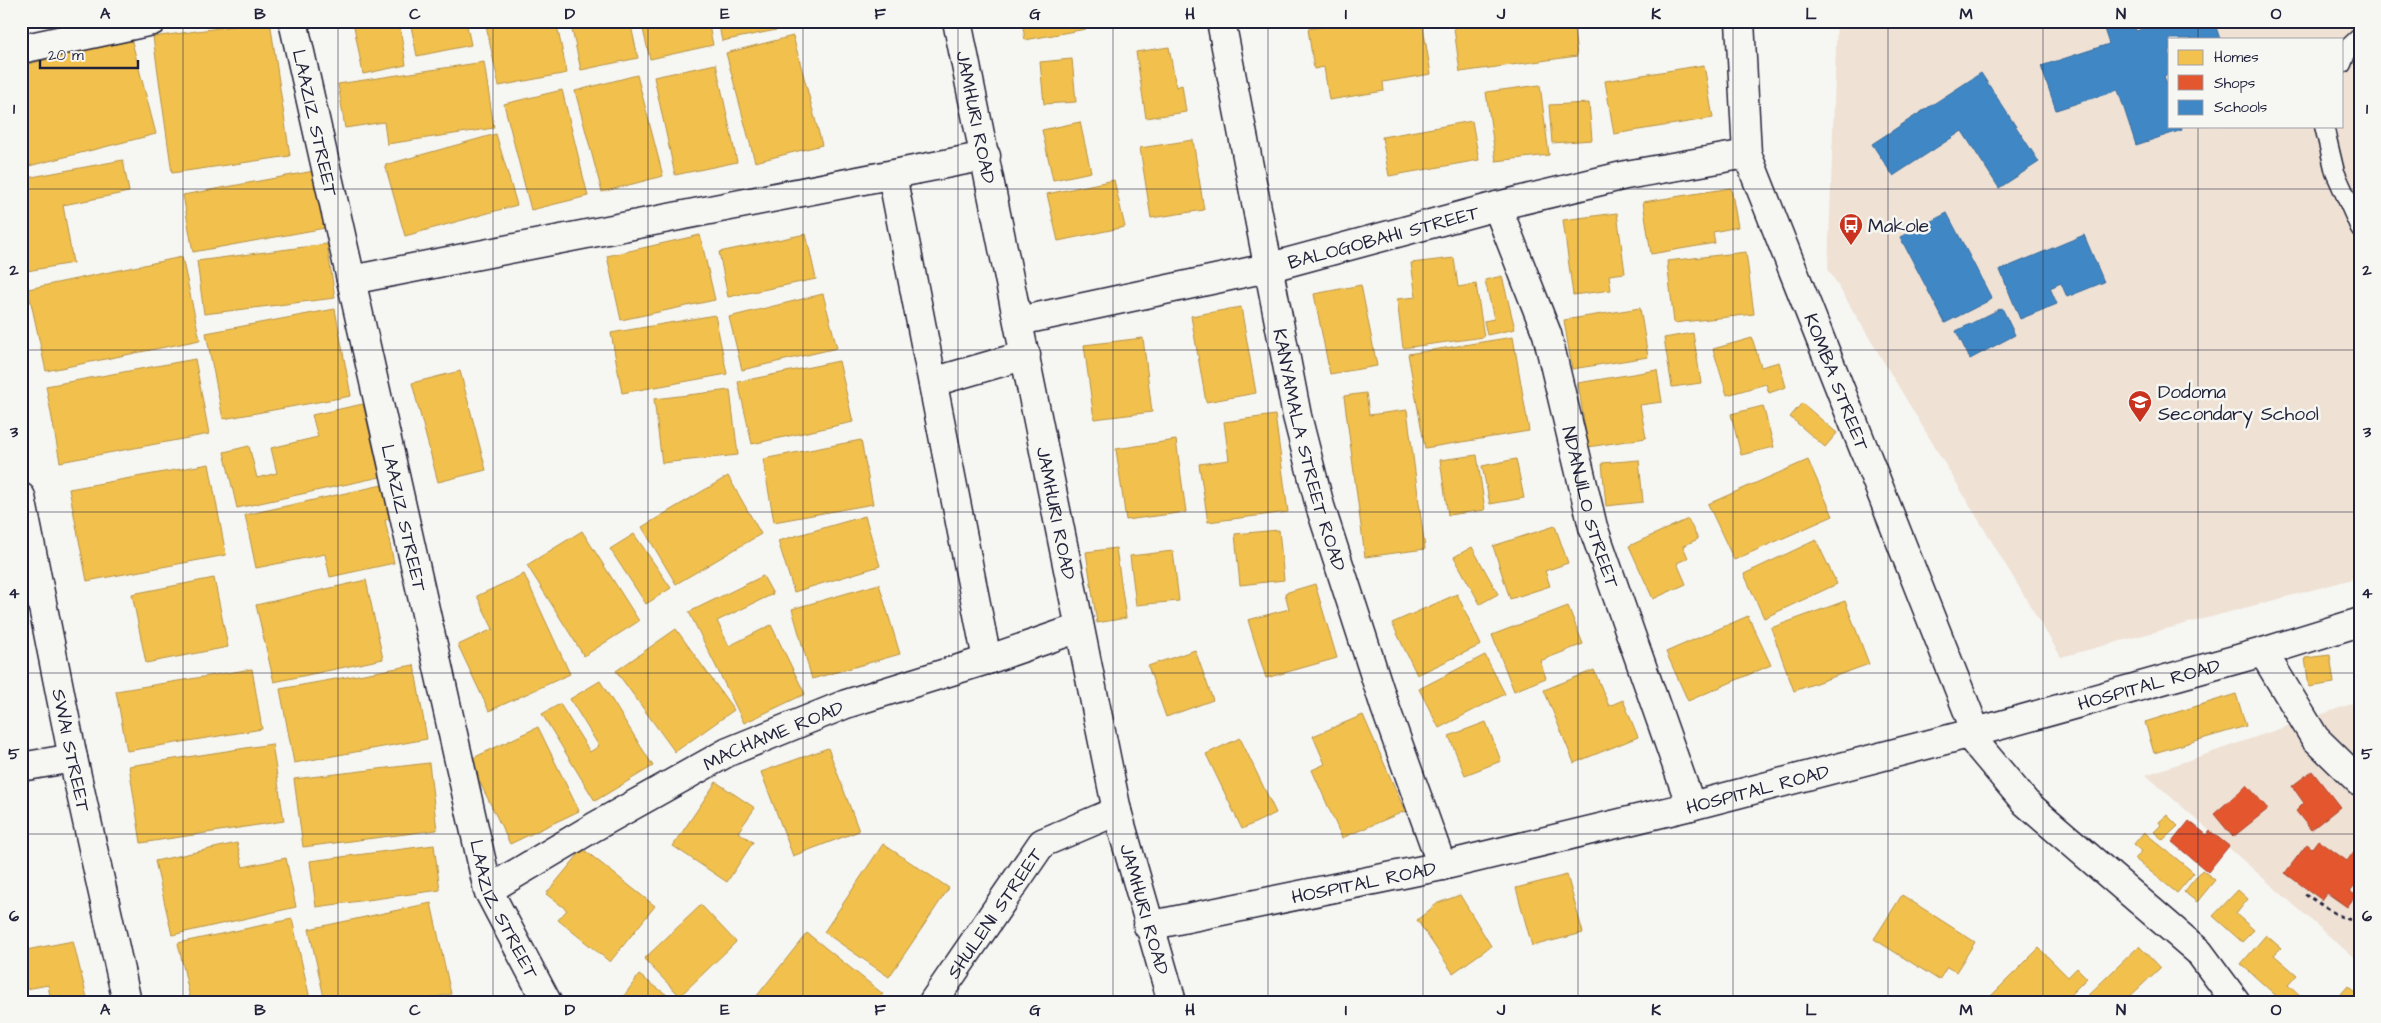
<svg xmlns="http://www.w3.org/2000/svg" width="2381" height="1023" viewBox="0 0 2381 1023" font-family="'Architects Daughter',sans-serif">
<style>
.built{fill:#efe1d4;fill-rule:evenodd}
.homes{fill:#f2c14e;stroke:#b49148}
.shops{fill:#e4572e;stroke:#aa4732}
.schools{fill:#3f88c5;stroke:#36699c}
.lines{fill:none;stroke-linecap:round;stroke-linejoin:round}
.service-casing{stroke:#22223b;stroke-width:21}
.minor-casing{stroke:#22223b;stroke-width:31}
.tertiary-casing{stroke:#22223b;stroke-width:31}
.secondary-casing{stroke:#22223b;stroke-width:31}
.path{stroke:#22223b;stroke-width:3;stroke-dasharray:4 4;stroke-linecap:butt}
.service{stroke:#f6f6f2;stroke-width:18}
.minor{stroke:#f6f6f2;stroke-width:28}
.tertiary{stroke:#f6f6f2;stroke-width:28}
.secondary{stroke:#f6f6f2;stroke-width:28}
.grid{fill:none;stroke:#22223b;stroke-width:1;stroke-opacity:0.55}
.labels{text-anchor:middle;stroke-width:5;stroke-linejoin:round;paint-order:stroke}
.street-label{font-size:19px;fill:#22223b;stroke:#f6f6f2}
.poi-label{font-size:19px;fill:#22223b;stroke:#f6f6f2;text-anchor:start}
.neatline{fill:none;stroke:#22223b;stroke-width:2}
.grid-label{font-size:16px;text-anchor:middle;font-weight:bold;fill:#22223b}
</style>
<rect width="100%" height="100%" fill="#f6f6f2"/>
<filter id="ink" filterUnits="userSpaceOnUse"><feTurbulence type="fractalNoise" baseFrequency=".02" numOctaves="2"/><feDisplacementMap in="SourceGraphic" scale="10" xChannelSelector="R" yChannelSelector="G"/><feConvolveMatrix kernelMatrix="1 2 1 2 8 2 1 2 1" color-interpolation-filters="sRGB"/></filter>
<g filter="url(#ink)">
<!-- built -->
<path class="built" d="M 1837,21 L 2360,21 L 2360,577 L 2061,657 L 1828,269 ZM 2170,39 L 2342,39 L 2342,126 L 2170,126 Z
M 2360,701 L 2360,963 L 2146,775 Z"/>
<!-- homes -->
<path class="homes" d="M 270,21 L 290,156 L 172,173 L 153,37 Z
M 353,21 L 399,21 L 406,65 L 363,74 Z
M 410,21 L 466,21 L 471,45 L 417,56 Z
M 485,21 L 556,21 L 567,73 L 499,86 Z
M 570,21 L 630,21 L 638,58 L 581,70 Z
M 641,21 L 708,21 L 713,45 L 650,59 Z
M 718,21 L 790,21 L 791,27 L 722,41 Z
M 1022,21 L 1085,21 L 1086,29 L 1025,40 Z
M 1358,21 L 1422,21 L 1431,74 L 1383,82 L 1384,91 L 1329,100 L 1324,67 L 1314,69 L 1308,29 Z
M 1453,21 L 1573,21 L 1577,56 L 1460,72 Z
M 793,36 L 822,145 L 755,162 L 726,53 Z
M 131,38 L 156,134 L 21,168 L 21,66 Z
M 1169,47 L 1176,87 L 1182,85 L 1186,112 L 1146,118 L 1136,52 Z
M 1072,59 L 1076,102 L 1044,104 L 1040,62 Z
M 484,62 L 494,128 L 387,144 L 384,122 L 345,128 L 338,84 Z
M 716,64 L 737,162 L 675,175 L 654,77 Z
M 1704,65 L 1713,118 L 1614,134 L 1605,81 Z
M 637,75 L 663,176 L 602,192 L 575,91 Z
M 1540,85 L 1549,155 L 1496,161 L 1486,92 Z
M 562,90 L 588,196 L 531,210 L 504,104 Z
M 1589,103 L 1592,140 L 1552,143 L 1549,105 Z
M 1472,121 L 1479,160 L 1389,176 L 1382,137 Z
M 1080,122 L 1091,172 L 1053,180 L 1042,130 Z
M 496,134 L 517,205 L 405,236 L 385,165 Z
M 1193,140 L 1204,210 L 1151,218 L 1140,148 Z
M 123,160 L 129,192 L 63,205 L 73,263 L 21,272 L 21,179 Z
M 314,171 L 325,228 L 193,252 L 183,195 Z
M 1114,180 L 1125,227 L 1058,241 L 1047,194 Z
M 1731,188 L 1738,227 L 1713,232 L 1715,243 L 1651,254 L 1643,202 Z
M 1617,213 L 1625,273 L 1609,275 L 1611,290 L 1573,295 L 1563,220 Z
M 806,234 L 816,279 L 728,297 L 719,252 Z
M 700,235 L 715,300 L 621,320 L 607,256 Z
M 327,244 L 335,298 L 204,314 L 197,261 Z
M 1746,252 L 1754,314 L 1674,323 L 1667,261 Z
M 182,257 L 200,340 L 46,371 L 28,289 Z
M 1454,258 L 1458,287 L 1476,284 L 1484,337 L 1403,348 L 1397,299 L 1416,297 L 1411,263 Z
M 1502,276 L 1515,329 L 1487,335 L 1484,321 L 1494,319 L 1485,280 Z
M 1361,285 L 1377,366 L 1330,374 L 1314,294 Z
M 823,294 L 837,348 L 742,370 L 729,317 Z
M 1241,307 L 1256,393 L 1206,402 L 1191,316 Z
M 1640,308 L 1648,357 L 1572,369 L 1564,320 Z
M 335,309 L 351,396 L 223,419 L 206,333 Z
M 715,315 L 727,374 L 622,393 L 611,333 Z
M 1693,333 L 1701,383 L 1672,387 L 1664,338 Z
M 1513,337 L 1529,431 L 1425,448 L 1408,354 Z
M 1143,338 L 1152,412 L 1094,419 L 1084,345 Z
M 1752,338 L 1761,367 L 1779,362 L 1786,387 L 1769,393 L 1766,384 L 1727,395 L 1713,349 Z
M 195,359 L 209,434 L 60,462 L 46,386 Z
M 839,361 L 853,422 L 752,444 L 738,382 Z
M 1657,370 L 1662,402 L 1640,405 L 1646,438 L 1588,447 L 1578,383 Z
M 460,371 L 486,470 L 438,482 L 412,383 Z
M 730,390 L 738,455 L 662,463 L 654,399 Z
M 1366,393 L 1369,415 L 1407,410 L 1425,549 L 1365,557 L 1344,396 Z
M 1802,403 L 1837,433 L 1825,447 L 1790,417 Z
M 363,404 L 380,477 L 237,508 L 224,452 L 249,446 L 257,478 L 277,473 L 271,448 L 318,437 L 312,415 Z
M 1763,406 L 1774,447 L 1741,455 L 1731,414 Z
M 1275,415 L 1288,512 L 1208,522 L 1199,464 L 1229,460 L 1224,422 Z
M 861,440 L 873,504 L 774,522 L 763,459 Z
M 1176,440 L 1186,512 L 1126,520 L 1116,449 Z
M 1477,455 L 1485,510 L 1448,515 L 1440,460 Z
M 1516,459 L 1524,498 L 1490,504 L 1482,466 Z
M 1639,460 L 1643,502 L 1606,506 L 1602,463 Z
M 1808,460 L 1833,516 L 1734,560 L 1708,504 Z
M 209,464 L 226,555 L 87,581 L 69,489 Z
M 728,476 L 761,534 L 676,584 L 642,527 Z
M 387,484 L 394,518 L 385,520 L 394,563 L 330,577 L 325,554 L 256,568 L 245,515 Z
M 865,516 L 880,566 L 794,592 L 778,541 Z
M 1688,519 L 1698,539 L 1683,546 L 1688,558 L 1677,563 L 1686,584 L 1653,599 L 1629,546 Z
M 1555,526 L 1568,563 L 1545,571 L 1550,586 L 1510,599 L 1493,546 Z
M 1279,530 L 1284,580 L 1240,585 L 1235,534 Z
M 582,531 L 639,621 L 584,656 L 527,565 Z
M 634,534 L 671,588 L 646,604 L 610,549 Z
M 1816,540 L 1837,584 L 1764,618 L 1744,574 Z
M 1472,547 L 1498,594 L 1480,604 L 1454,557 Z
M 1116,548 L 1126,618 L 1097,623 L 1086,552 Z
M 1173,551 L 1179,601 L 1136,605 L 1130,556 Z
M 524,574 L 570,674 L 489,711 L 458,645 L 493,629 L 477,596 Z
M 763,576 L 773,594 L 717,621 L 729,646 L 771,625 L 805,694 L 744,723 L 689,612 Z
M 214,578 L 228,647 L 146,663 L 132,594 Z
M 366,580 L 383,659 L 274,682 L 256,605 Z
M 879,584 L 900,654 L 812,679 L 792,609 Z
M 1315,584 L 1337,658 L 1266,678 L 1248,620 L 1289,609 L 1285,593 Z
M 1457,594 L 1481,645 L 1417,675 L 1392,623 Z
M 1845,601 L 1869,664 L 1794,691 L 1771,628 Z
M 1568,606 L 1583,644 L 1540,661 L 1546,678 L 1514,691 L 1492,635 Z
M 1748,616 L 1771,665 L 1688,701 L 1666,652 Z
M 676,629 L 734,710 L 675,752 L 616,671 Z
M 1195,650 L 1213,700 L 1166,717 L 1148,666 Z
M 1485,655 L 1505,694 L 1439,728 L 1419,689 Z
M 2330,655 L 2334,683 L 2309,687 L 2305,658 Z
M 414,665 L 427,739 L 294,763 L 280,689 Z
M 252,669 L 262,729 L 127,751 L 116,691 Z
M 1594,670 L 1609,706 L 1623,700 L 1638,737 L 1574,763 L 1544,690 Z
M 600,681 L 653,766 L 595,801 L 542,714 L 560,704 L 590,752 L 599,746 L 570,699 Z
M 2236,694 L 2246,726 L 2154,753 L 2145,722 Z
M 1363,715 L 1405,811 L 1342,838 L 1312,770 L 1325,764 L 1313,736 Z
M 1486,722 L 1501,761 L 1465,775 L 1449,736 Z
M 538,727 L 579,811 L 510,844 L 469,760 Z
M 1240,738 L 1276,813 L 1242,829 L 1206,754 Z
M 272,744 L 284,821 L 141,843 L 129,766 Z
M 828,748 L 859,831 L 793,856 L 761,772 Z
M 429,763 L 437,830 L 303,847 L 294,779 Z
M 716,782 L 755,808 L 738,832 L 753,842 L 727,882 L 673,846 Z
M 2167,815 L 2178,826 L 2163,840 L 2154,832 L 2161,825 L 2159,822 Z
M 2144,832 L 2194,873 L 2177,893 L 2135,859 L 2142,851 L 2134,844 Z
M 237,843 L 243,867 L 286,858 L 296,907 L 172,935 L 155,861 Z
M 883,844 L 949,888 L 889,977 L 824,932 Z
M 434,845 L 440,890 L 316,907 L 310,861 Z
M 583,849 L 655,906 L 610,962 L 558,920 L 567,910 L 546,894 Z
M 2202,870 L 2215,880 L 2197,902 L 2184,892 Z
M 1567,875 L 1583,933 L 1532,946 L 1516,888 Z
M 2238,890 L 2248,899 L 2236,914 L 2254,930 L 2242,942 L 2213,916 Z
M 1460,895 L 1491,946 L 1453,973 L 1417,920 L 1438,903 Z
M 1902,895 L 1975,942 L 1956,972 L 1947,967 L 1939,980 L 1874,939 Z
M 431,903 L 451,994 L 412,1002 L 325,1002 L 309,929 Z
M 701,905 L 736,942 L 680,996 L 644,959 Z
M 292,919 L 310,999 L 299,1002 L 191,1002 L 178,943 Z
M 807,933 L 883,994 L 876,1002 L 752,1002 Z
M 2266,935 L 2281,948 L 2274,955 L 2297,975 L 2288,985 L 2303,999 L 2301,1002 L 2283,1002 L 2241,964 Z
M 73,941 L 88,1002 L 51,1002 L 48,985 L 21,990 L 21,951 Z
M 2139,946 L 2160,968 L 2124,1002 L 2081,1002 Z
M 2039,948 L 2068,977 L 2077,968 L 2087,978 L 2063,1002 L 1985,1002 Z
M 639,975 L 677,1002 L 621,1000 Z
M 2348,986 L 2360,997 L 2360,1002 L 2334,1002 Z"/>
<!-- shops -->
<path class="shops" d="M 2312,771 L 2340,807 L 2311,830 L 2296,811 L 2304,803 L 2292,786 Z
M 2247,785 L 2268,809 L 2233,837 L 2214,814 Z
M 2189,821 L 2207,835 L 2210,831 L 2229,846 L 2208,872 L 2172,842 Z
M 2318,840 L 2347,861 L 2360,843 L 2360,890 L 2355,886 L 2350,892 L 2356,895 L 2347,907 L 2327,893 L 2322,900 L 2285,873 L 2307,844 L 2312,848 Z"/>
<!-- schools -->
<path class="schools" d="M 2024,21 L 2038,21 L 2025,25 Z
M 2128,21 L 2133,21 L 2136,31 L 2165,21 L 2214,21 L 2220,39 L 2170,39 L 2170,74 L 2164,76 L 2170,93 L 2170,126 L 2181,126 L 2182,130 L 2136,145 L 2118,90 L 2056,110 L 2041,66 L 2109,44 L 2104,29 Z
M 1981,73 L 2039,162 L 1999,188 L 1962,131 L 1893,176 L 1872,144 Z
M 1947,213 L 1992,299 L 1945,323 L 1900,237 Z
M 2084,235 L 2104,282 L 2067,297 L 2061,283 L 2050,288 L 2057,304 L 2020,319 L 2000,270 Z
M 2002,308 L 2015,335 L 1970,359 L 1956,331 Z"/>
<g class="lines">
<!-- service casing -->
<g class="service-casing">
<path id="service" d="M 2342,64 L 2348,48 L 2360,37
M 2324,126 L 2335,172 L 2360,228"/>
</g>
<!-- minor casing -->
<g class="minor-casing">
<g id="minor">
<path id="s1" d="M 293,21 L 488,890 L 547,1002"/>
<path id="s2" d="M 1221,21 L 1297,416 L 1320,506 L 1385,707 L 1442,866"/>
<path id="s3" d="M 1740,21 L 1747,154 L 1976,732"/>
<path d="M 21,49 L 152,21"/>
<path d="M 892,175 L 987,660"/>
<path id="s4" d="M 1497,206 L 1547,334 L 1593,527 L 1691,806"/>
<path d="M 351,280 L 986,156"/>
<path id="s5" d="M 1019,321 L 1267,268 L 1497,206 L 1626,175 L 1747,154"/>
<path d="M 933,382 L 1026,355"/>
<path id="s6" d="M 21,497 L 73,758 L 127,1002"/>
<path d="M 2263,652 L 2315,738 L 2360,782"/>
<path d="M 1968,734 L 2026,803 L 2199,952 L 2236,1002"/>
<path d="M 21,767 L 73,758"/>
<path id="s7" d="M 488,890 L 594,827 L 728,752 L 846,704 L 987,660 L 1079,628"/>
<path id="s8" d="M 933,1002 L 1042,843 L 1117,811"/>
</g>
</g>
<!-- tertiary casing -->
<g class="tertiary-casing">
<g id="tertiary">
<path id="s9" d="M 1148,926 L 1442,866 L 1691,806 L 1976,732 L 2263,652 L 2360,622"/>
</g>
</g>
<!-- secondary casing -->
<g class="secondary-casing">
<g id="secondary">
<path id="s10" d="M 957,21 L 1117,811 L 1172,1002"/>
</g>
</g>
<!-- path -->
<path class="path" d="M 2305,894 C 2321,904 2341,921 2360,921"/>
<!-- service -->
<use href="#service" class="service"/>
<!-- minor -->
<use href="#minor" class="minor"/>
<!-- tertiary -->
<use href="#tertiary" class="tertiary"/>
<!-- secondary -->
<use href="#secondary" class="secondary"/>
</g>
</g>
<!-- grid -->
<path class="grid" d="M 183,21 L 183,1002M 338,21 L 338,1002M 493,21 L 493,1002M 648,21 L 648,1002M 803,21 L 803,1002M 958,21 L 958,1002M 1113,21 L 1113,1002M 1268,21 L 1268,1002M 1423,21 L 1423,1002M 1578,21 L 1578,1002M 1733,21 L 1733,1002M 1888,21 L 1888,1002M 2043,21 L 2043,1002M 2198,21 L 2198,39M 2198,126 L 2198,1002M 21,189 L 2360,189M 21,350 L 2360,350M 21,512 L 2360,512M 21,673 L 2360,673M 21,834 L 2360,834"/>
<!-- icons -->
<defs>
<g id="bus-pin" transform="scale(1.25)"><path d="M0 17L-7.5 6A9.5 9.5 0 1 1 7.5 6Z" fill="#c8321e" stroke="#f6f6f2"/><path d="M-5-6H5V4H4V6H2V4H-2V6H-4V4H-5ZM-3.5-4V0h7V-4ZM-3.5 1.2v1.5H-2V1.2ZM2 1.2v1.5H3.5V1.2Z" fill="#fff"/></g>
<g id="school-pin" transform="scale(1.25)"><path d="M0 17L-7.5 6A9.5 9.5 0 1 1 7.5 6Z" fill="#c8321e" stroke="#f6f6f2"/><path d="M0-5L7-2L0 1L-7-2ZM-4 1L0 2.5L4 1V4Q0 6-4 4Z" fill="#fff"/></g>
</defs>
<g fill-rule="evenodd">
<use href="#bus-pin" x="1851" y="225"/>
<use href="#school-pin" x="2140" y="402"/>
</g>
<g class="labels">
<!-- street labels -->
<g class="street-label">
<text dy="7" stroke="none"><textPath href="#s10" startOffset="98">JAMHURI ROAD</textPath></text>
<text dy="7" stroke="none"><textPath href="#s1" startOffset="104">LAAZIZ STREET</textPath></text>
<text dy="7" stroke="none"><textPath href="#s5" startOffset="374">BALOGOBAHI STREET</textPath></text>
<text dy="7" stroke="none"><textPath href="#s3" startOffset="378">KOMBA STREET</textPath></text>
<text dy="7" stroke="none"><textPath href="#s2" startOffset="438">KANYAMALA STREET ROAD</textPath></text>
<text dy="7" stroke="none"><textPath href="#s4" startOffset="316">NDANJÍLO STREET</textPath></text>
<text dy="7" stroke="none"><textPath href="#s10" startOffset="502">JAMHURI ROAD</textPath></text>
<text dy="7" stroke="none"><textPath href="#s1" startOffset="509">LAAZIZ STREET</textPath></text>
<text dy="7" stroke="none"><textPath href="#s9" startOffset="1030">HOSPITAL ROAD</textPath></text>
<text dy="7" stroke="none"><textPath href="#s7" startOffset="325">MACHAME ROAD</textPath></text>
<text dy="7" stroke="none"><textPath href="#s6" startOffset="258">SWAI STREET</textPath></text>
<text dy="7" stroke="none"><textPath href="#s9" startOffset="625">HOSPITAL ROAD</textPath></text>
<text dy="7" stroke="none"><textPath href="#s9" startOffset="220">HOSPITAL ROAD</textPath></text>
<text dy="7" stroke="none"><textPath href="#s1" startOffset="914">LAAZIZ STREET</textPath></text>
<text dy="7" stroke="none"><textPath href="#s10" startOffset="908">JAMHURI ROAD</textPath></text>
<text dy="7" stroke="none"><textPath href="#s8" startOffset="108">SHULENI STREET</textPath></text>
</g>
<!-- poi labels -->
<g class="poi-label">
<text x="1868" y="232">Makole</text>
<text x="2158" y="398">Dodoma<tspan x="2158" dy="22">Secondary School</tspan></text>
</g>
</g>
<!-- margin -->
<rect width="2381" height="1023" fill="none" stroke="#f6f6f2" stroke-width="55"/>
<!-- legend -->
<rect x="2168" y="38" width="175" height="90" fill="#f6f6f2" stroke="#a1a1a9"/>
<rect x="2178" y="50" width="25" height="15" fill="#f2c14e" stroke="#a1a1a9"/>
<text x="2214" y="62" font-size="15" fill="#22223b">Homes</text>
<rect x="2178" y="75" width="25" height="15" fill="#e4572e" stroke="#a1a1a9"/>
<text x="2214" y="88" font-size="15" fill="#22223b">Shops</text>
<rect x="2178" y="100" width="25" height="15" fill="#3f88c5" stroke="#a1a1a9"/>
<text x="2214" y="112" font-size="15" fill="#22223b">Schools</text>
<!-- scale -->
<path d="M40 60v8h98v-8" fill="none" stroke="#22223b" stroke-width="2.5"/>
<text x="48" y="60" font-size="15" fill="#22223b" stroke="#f6f6f2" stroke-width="4" paint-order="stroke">20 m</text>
<rect x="28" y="28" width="2326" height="968" class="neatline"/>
<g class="grid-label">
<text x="105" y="19">A</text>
<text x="260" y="19">B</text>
<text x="415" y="19">C</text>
<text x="570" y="19">D</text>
<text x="725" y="19">E</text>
<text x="880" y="19">F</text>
<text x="1035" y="19">G</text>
<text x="1190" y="19">H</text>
<text x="1346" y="19">I</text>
<text x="1501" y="19">J</text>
<text x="1656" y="19">K</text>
<text x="1811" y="19">L</text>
<text x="1966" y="19">M</text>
<text x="2121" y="19">N</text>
<text x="2276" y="19">O</text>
<text x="14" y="114">1</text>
<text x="2367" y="114">1</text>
<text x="14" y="275">2</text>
<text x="2367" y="275">2</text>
<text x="14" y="437">3</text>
<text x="2367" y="437">3</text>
<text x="14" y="598">4</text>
<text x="2367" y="598">4</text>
<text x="14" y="759">5</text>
<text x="2367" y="759">5</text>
<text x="14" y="921">6</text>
<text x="2367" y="921">6</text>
<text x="105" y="1015">A</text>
<text x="260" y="1015">B</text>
<text x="415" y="1015">C</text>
<text x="570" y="1015">D</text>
<text x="725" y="1015">E</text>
<text x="880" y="1015">F</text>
<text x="1035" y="1015">G</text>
<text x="1190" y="1015">H</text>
<text x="1346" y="1015">I</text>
<text x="1501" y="1015">J</text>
<text x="1656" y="1015">K</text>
<text x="1811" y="1015">L</text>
<text x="1966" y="1015">M</text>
<text x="2121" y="1015">N</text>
<text x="2276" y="1015">O</text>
</g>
</svg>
